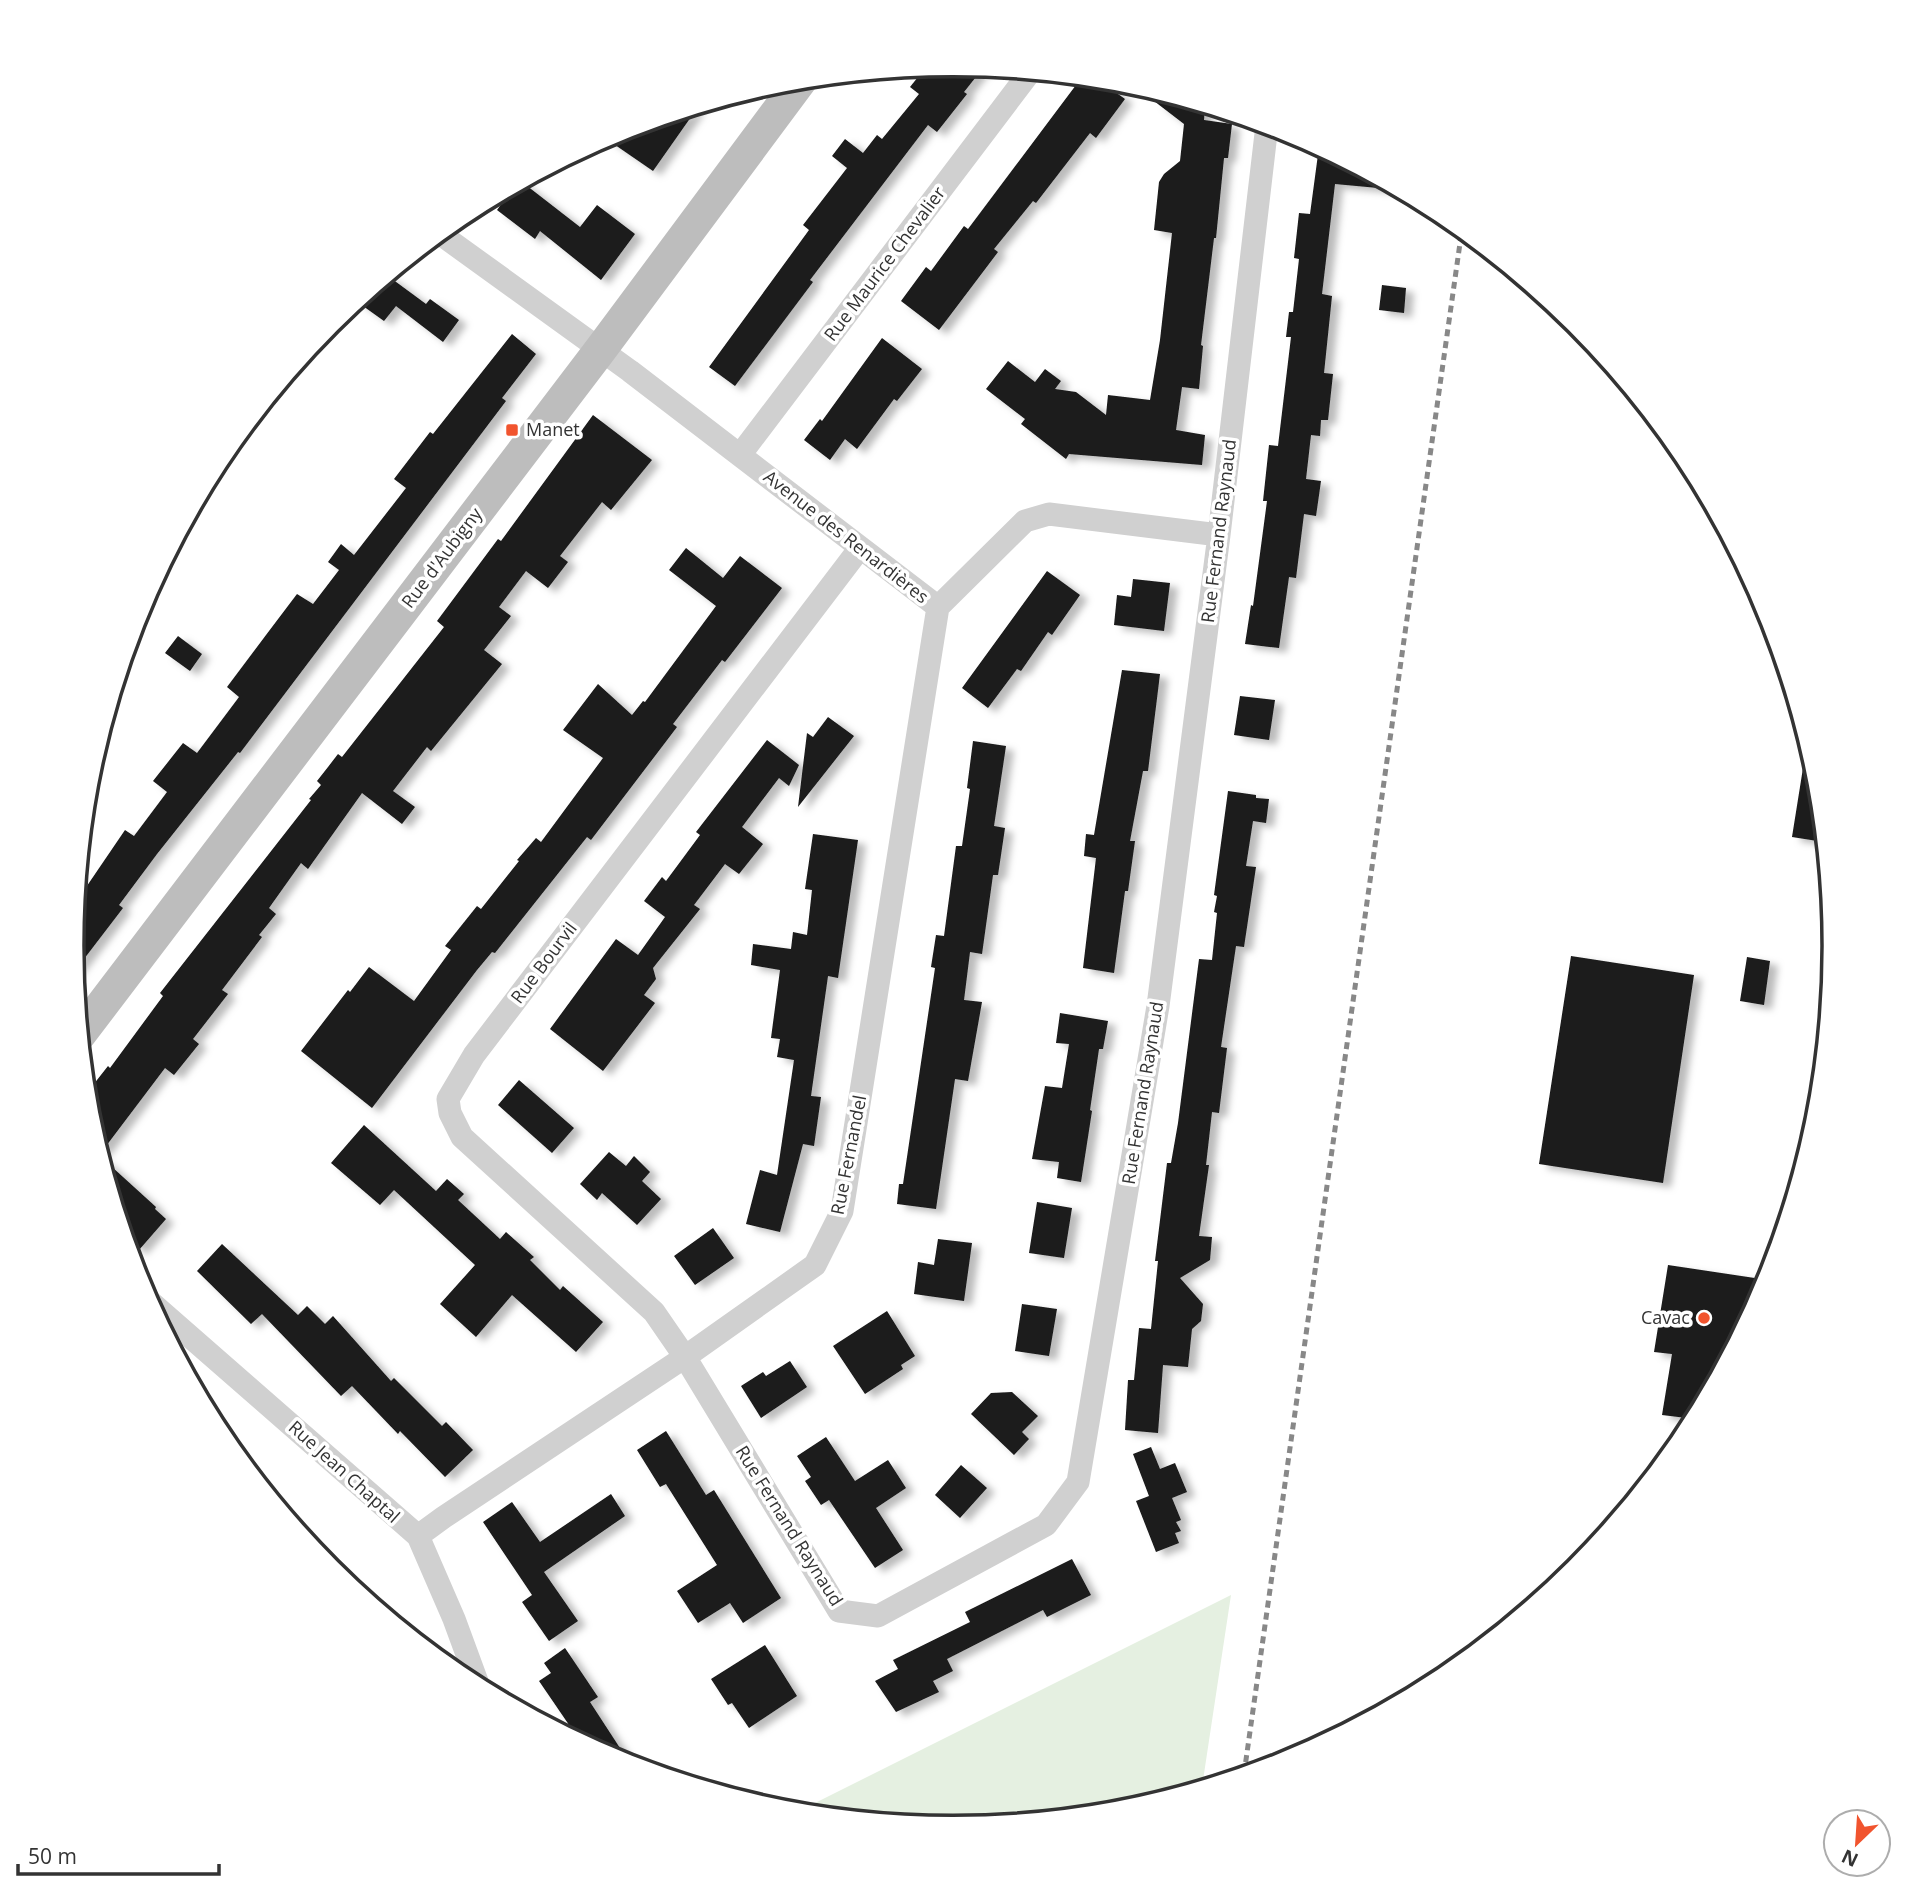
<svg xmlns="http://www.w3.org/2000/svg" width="1906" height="1892" viewBox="0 0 1906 1892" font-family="'Open Sans',sans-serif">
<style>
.green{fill:#e5f0e1}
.building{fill:#1a1a1a;filter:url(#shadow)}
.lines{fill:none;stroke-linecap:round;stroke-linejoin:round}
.street{stroke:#d0d0d0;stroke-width:23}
.secondary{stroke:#bdbdbd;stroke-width:33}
.rail{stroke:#888;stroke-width:5;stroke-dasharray:7 5;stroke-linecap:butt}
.poi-dot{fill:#f1542e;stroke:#fff;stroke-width:2.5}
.labels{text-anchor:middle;stroke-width:7;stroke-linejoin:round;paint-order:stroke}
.street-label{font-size:18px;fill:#333;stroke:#fff}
.poi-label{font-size:18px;fill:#333;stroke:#fff;text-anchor:start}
.rim{fill:none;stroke:#333;stroke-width:3.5}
</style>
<defs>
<filter id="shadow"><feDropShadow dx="8" dy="4.5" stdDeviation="3.5" flood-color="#0004"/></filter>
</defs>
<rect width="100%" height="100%" fill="#fff"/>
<!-- green -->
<path class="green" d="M 309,1531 L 359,1593 L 330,1569 L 303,1536 Z
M 1231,1595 L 1202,1787 L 1125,1810 L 953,1827 L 805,1813 L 805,1808 Z"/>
<!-- building -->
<path class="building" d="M 953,65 L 983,68 L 964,92 L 967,94 L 937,132 L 928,125 L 810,280 L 813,282 L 735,386 L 709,367 L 809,230 L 803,225 L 847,168 L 832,156 L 845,139 L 863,153 L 877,135 L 882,139 L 919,94 L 910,87 L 926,67 Z
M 1082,77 L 1097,79 L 1125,99 L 1096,138 L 1090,133 L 1036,203 L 1033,201 L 994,249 L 998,252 L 939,330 L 901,301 L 926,267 L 931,271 L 964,226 L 968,229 Z
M 1154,101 L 1203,105 L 1205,106 L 1204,120 L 1232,124 L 1228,158 L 1224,158 L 1216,238 L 1214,238 L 1201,345 L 1203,346 L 1199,389 L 1182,387 L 1176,430 L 1205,435 L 1202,465 L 1069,454 L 1066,459 L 1021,424 L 1025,419 L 986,389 L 1008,361 L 1035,382 L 1045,369 L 1061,381 L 1055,389 L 1076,392 L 1106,415 L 1108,395 L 1150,400 L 1160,340 L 1172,233 L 1154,230 L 1159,182 L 1164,174 L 1180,161 L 1184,124 Z
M 698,107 L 653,171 L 605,138 L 616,132 Z
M 1319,147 L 1400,190 L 1335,184 L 1322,294 L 1332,296 L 1324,373 L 1333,374 L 1328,420 L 1321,420 L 1320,436 L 1311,435 L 1306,479 L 1321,481 L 1316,516 L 1304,514 L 1296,578 L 1289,577 L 1279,648 L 1245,644 L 1251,605 L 1253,606 L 1267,501 L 1263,501 L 1269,445 L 1278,446 L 1291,337 L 1286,337 L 1289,312 L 1293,312 L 1299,259 L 1294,258 L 1299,213 L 1310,214 Z
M 522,182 L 580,227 L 597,205 L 635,234 L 601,280 L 540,231 L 535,239 L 497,210 L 515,185 Z
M 388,276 L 426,304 L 430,299 L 459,320 L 443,342 L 396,306 L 384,321 L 356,301 Z
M 1382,285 L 1406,288 L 1404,313 L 1379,310 Z
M 512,334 L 536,354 L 502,398 L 506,401 L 240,753 L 238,752 L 157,854 L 119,905 L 123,908 L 74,972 L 72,946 L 76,902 L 125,830 L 134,836 L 167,792 L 153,781 L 183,743 L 197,753 L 239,697 L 227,687 L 266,635 L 297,594 L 313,604 L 339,570 L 328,562 L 341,544 L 354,555 L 406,488 L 394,479 L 430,432 L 433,434 Z
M 882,338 L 922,369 L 897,401 L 894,399 L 857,449 L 845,439 L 830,460 L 804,440 L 820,419 L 822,421 Z
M 593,415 L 652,460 L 611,510 L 602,502 L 560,556 L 568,562 L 548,588 L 526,571 L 499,607 L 511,616 L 484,650 L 502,664 L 431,751 L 427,747 L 393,791 L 415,807 L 402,824 L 362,793 L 308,869 L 301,863 L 269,908 L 276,914 L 259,935 L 262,937 L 222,990 L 228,994 L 193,1039 L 199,1044 L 174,1075 L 165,1068 L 100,1154 L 89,1118 L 86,1094 L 108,1066 L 110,1068 L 163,996 L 160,993 L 311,800 L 309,799 L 321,785 L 317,781 L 328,767 L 338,754 L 342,757 L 444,627 L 437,621 L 498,539 L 501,541 Z
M 686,548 L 723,578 L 740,556 L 782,588 L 725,662 L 722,660 L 673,724 L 677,727 L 591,840 L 587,837 L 495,953 L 492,952 L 477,970 L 372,1108 L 301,1051 L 348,990 L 350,992 L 369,967 L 414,1001 L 451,950 L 445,946 L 477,906 L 481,909 L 519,861 L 517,860 L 536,838 L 541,842 L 603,758 L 563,730 L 598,684 L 632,715 L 643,701 L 645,702 L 716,606 L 669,570 Z
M 1047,571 L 1080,595 L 1052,635 L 1048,632 L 1021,671 L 1017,669 L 988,708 L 962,688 Z
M 1133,579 L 1170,583 L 1164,631 L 1114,625 L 1117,595 L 1131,597 Z
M 178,636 L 202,654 L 190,671 L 165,653 Z
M 1122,670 L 1160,674 L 1148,771 L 1143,771 L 1130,841 L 1135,841 L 1128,891 L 1125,891 L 1114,973 L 1083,968 L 1096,858 L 1084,856 L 1086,834 L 1094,835 Z
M 1240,696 L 1275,700 L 1269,740 L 1234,735 Z
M 828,717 L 854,736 L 798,807 L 807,733 L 813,737 Z
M 767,740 L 799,765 L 789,786 L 779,778 L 742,827 L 763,844 L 739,874 L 725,864 L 694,905 L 700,909 L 653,968 L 656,979 L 644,995 L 655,1003 L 603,1071 L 550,1029 L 616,939 L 638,955 L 665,917 L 644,901 L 662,877 L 666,881 L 700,835 L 696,832 Z
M 973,741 L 1006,746 L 994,826 L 1005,828 L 998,875 L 993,875 L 982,954 L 970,952 L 964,1000 L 982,1002 L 968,1081 L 955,1079 L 936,1209 L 897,1204 L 899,1184 L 903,1184 L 935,968 L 931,967 L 936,935 L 944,936 L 956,846 L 962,846 L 970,789 L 967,788 Z
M 1807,743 L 1817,774 L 1824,842 L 1792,837 Z
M 1228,791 L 1256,795 L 1256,798 L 1269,799 L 1266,823 L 1253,821 L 1246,866 L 1256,867 L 1244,947 L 1236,946 L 1221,1047 L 1227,1048 L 1219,1113 L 1212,1112 L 1206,1165 L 1209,1165 L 1199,1236 L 1212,1237 L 1210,1260 L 1180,1278 L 1203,1304 L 1201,1321 L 1192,1329 L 1188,1367 L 1163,1365 L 1158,1433 L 1125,1430 L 1128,1380 L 1134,1380 L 1139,1328 L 1151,1329 L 1158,1261 L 1155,1261 L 1167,1163 L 1171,1163 L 1178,1123 L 1199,959 L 1212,960 L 1217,913 L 1214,912 L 1217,896 L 1214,895 Z
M 813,834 L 858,840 L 838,978 L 828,976 L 811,1096 L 821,1097 L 814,1146 L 803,1144 L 780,1232 L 746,1224 L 760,1170 L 777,1175 L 794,1060 L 777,1057 L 780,1039 L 771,1038 L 780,970 L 751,965 L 753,944 L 791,949 L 793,932 L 807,935 L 812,890 L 805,889 Z
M 1571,956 L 1694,975 L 1663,1183 L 1539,1164 Z
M 1747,957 L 1770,961 L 1764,1005 L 1740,1001 Z
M 1060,1013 L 1108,1021 L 1103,1049 L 1099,1049 L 1090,1110 L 1092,1111 L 1081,1182 L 1057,1178 L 1059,1162 L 1032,1159 L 1045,1086 L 1062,1088 L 1069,1044 L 1056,1043 Z
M 519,1080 L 574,1128 L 552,1153 L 498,1105 Z
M 364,1125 L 436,1191 L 447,1179 L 464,1194 L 458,1200 L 500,1239 L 506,1232 L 534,1257 L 530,1260 L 560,1290 L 563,1286 L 603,1322 L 576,1352 L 512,1295 L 476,1337 L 440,1304 L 475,1265 L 394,1190 L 380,1205 L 331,1163 Z
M 609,1152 L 626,1166 L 634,1156 L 650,1172 L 642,1181 L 661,1199 L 637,1225 L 602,1193 L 597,1200 L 580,1184 Z
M 101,1157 L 156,1207 L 155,1209 L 166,1219 L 139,1250 L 125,1238 Z
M 1037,1202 L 1072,1208 L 1064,1258 L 1029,1253 Z
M 713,1228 L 734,1258 L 695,1285 L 674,1256 Z
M 938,1239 L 972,1243 L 964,1301 L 914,1294 L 918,1262 L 934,1265 Z
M 222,1244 L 298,1315 L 307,1306 L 325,1324 L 333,1316 L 391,1381 L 394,1378 L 442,1426 L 446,1422 L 473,1450 L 445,1477 L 400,1431 L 398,1434 L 352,1386 L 341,1396 L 262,1314 L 251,1324 L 197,1271 Z
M 1668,1265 L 1768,1280 L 1695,1419 L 1662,1415 L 1672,1354 L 1654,1352 Z
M 1022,1304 L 1057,1309 L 1049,1356 L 1015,1351 Z
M 887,1311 L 915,1356 L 901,1365 L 903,1369 L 865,1394 L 833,1346 Z
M 790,1361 L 807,1387 L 761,1418 L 741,1386 L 763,1372 L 766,1376 Z
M 1012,1392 L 1038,1416 L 1022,1432 L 1029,1439 L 1014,1455 L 971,1414 L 991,1393 Z
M 666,1431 L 706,1495 L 714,1490 L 781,1598 L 743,1623 L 730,1603 L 698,1623 L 677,1591 L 717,1565 L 666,1484 L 660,1487 L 637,1450 Z
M 826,1437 L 855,1481 L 888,1460 L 906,1488 L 876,1508 L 903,1550 L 875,1568 L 829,1500 L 821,1505 L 805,1481 L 811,1477 L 797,1456 Z
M 1151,1447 L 1160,1469 L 1175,1463 L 1187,1492 L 1172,1498 L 1181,1520 L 1176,1522 L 1181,1531 L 1175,1533 L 1179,1543 L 1156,1552 L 1136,1501 L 1149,1496 L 1133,1454 Z
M 961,1465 L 987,1488 L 960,1518 L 935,1495 Z
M 611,1494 L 625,1516 L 544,1572 L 578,1621 L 549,1641 L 522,1602 L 532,1595 L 483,1522 L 512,1502 L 540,1542 Z
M 1072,1559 L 1091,1595 L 1047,1617 L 1043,1610 L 947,1659 L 953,1671 L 933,1681 L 939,1692 L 896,1712 L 875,1681 L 898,1669 L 893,1660 L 970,1622 L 965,1612 Z
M 765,1645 L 797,1696 L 749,1728 L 732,1703 L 728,1705 L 711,1679 Z
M 565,1648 L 598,1697 L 590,1702 L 631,1765 L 615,1760 L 580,1741 L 539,1681 L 551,1673 L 544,1663 Z"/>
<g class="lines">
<!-- street -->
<path class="street" d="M 439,233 L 630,371 L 938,607 L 1025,521 L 1049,514 L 1219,535
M 740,455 L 1030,72
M 860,548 L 474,1055 L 448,1099 L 450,1113 L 462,1137 L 654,1312 L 685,1357 L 839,1611 L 878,1616 L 1046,1525 L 1078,1482 L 1158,1006 L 1219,535 L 1267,125
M 147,1299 L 418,1536 L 454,1619 L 479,1687
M 418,1536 L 444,1517 L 685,1357 L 815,1265 L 842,1211 L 938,607"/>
<!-- secondary -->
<path class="secondary" d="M 80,1034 L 601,349 L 801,80"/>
<!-- rail -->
<path class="rail" d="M 1244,1774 L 1462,229"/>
</g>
<!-- markers -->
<g class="poi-dot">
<rect x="505" y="423" width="14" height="14" rx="3.5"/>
<circle cx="1704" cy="1318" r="7"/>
</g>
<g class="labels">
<!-- street labels -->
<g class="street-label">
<text transform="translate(885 264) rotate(-53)" y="6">Rue Maurice Chevalier</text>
<text transform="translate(1219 531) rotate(-83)" y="6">Rue Fernand Raynaud</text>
<text transform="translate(846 537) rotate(38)" y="6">Avenue des Renardières</text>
<text transform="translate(442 558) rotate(-53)" y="6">Rue d'Aubigny</text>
<text transform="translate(544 963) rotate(-53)" y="6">Rue Bourvil</text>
<text transform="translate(1143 1093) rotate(-81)" y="6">Rue Fernand Raynaud</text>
<text transform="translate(849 1155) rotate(-79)" y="6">Rue Fernandel</text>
<text transform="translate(344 1472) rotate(42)" y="6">Rue Jean Chaptal</text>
<text transform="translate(789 1526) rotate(58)" y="6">Rue Fernand Raynaud</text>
</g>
<!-- poi labels -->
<g class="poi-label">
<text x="526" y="436">Manet</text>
<text x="1690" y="1324" text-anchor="end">Cavac</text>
</g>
</g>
<!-- crop -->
<path d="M0 0H1906V1892H0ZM84 946a869 869 0 1 1 1738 0a869 869 0 1 1-1738 0Z" fill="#fff" fill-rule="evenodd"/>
<path class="rim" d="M84 946a869 869 0 1 1 1738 0a869 869 0 1 1-1738 0Z"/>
<!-- north arrow -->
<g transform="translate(1857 1843) rotate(205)"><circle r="33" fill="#ffffff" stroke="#adadad" stroke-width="2"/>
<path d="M0-5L12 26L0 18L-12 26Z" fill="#f1542e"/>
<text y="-10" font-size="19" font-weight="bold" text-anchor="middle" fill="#333333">N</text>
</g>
<!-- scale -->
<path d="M18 1864v10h201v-10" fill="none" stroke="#333333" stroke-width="3.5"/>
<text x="28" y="1864" font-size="21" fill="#333333" stroke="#ffffff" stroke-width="5" paint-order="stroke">50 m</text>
</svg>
